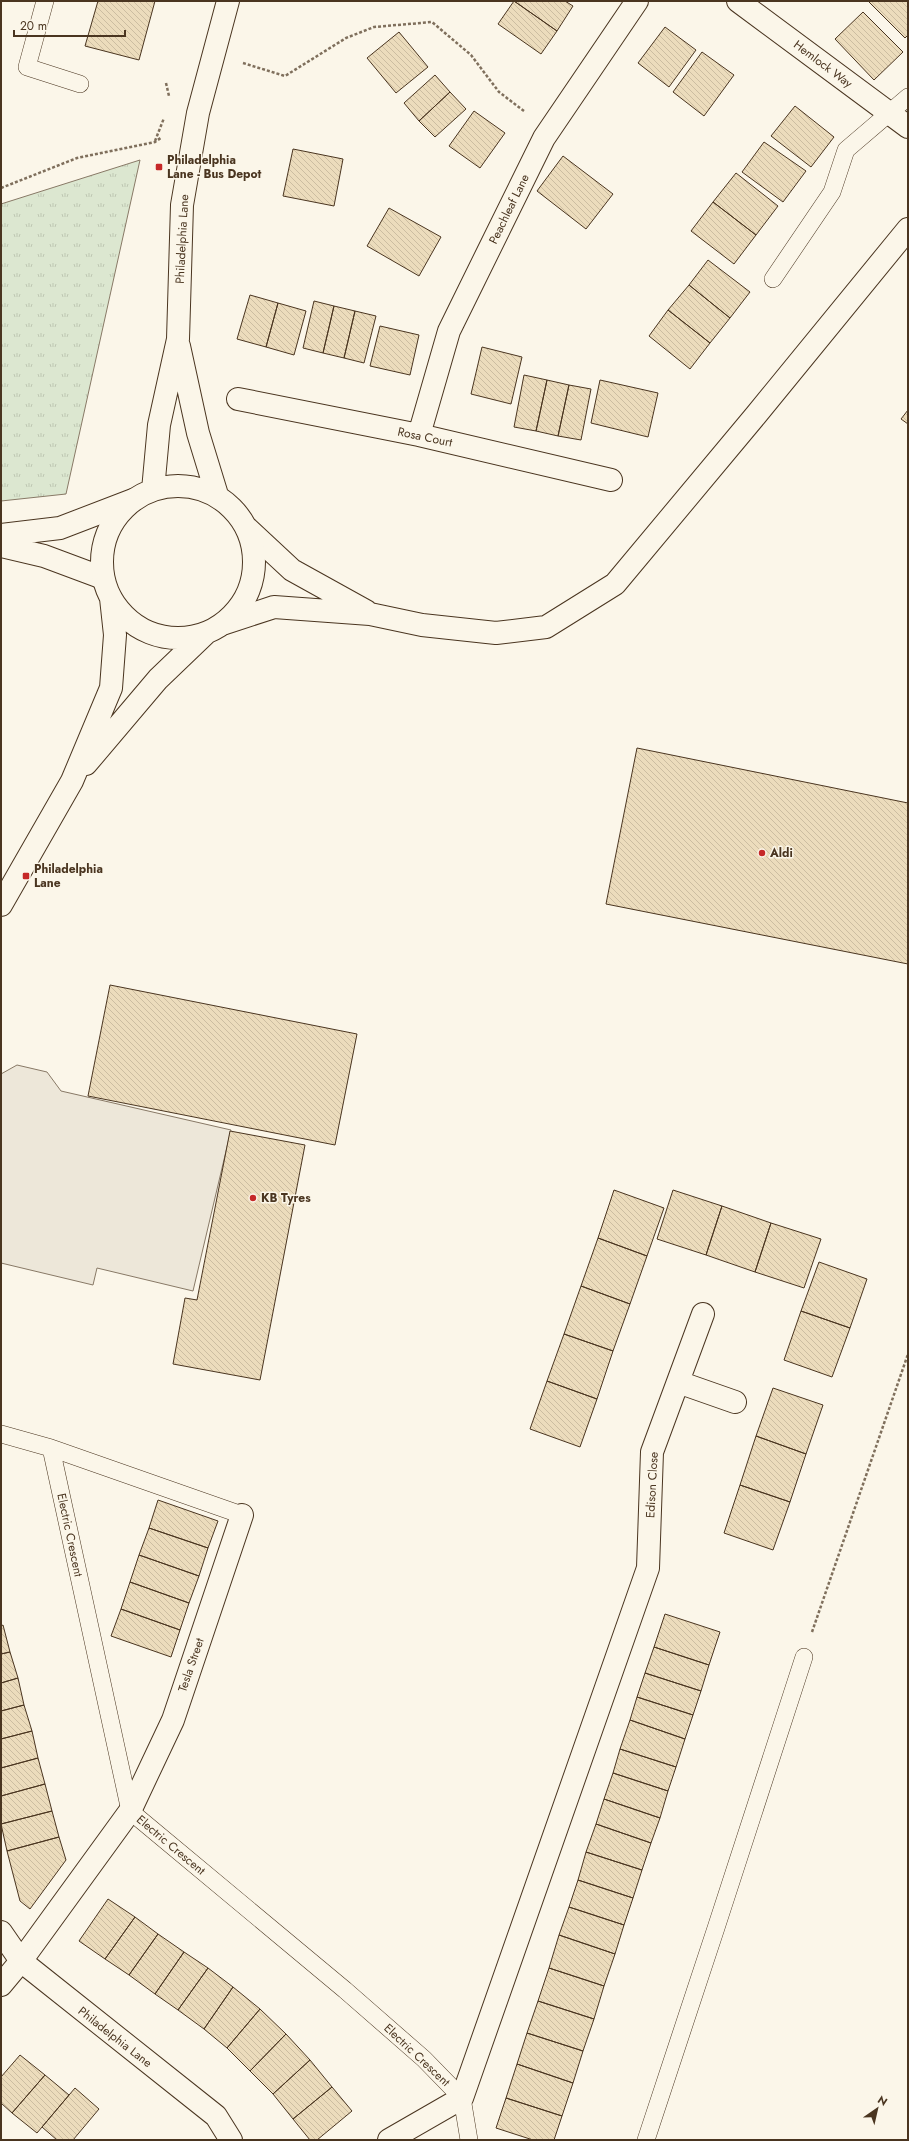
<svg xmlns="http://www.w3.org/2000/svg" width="909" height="2141" viewBox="0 0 909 2141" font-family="Jost,sans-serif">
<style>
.grass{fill:url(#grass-tufts);stroke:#887966}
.parking{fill:#ede7d9;stroke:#887966}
.building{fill:url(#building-back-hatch);stroke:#4a3520}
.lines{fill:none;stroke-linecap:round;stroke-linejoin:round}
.lane-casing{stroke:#4a3520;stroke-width:18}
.street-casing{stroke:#4a3520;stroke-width:24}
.primary-casing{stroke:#4a3520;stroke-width:24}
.path{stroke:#7f6f5c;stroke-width:2.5;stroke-dasharray:3 2;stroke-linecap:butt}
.lane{stroke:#fbf6e9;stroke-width:17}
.street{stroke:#fbf6e9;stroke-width:22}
.primary{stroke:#fbf6e9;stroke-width:22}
.poi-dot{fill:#c62828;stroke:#fbf6e9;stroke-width:1.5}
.labels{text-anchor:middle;stroke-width:3;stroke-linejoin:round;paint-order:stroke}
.street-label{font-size:12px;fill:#4a3520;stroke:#fbf6e9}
.poi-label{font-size:12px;font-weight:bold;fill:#4a3520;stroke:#fbf6e9;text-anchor:start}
</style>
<defs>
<pattern id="grass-tufts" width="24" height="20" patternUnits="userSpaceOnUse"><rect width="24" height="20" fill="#dce7d0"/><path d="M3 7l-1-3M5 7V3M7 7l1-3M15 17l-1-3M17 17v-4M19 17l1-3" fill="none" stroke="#bec7b2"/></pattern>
<pattern id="building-back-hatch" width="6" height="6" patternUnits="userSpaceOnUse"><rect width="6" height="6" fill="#ecdcbc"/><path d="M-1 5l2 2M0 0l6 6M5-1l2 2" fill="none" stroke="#ccbda1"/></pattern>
</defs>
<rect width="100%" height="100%" fill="#fbf6e9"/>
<!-- grass -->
<path class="grass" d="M 140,160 L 66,494 L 1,501 L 1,204 Z"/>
<!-- parking -->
<path class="parking" d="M 17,1065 L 47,1072 L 61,1091 L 231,1130 L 193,1291 L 97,1268 L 93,1285 L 1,1263 L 1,1074 Z"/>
<!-- building -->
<path class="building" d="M 98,1 L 155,1 L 139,60 L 85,46 Z
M 514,1 L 557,31 L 541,54 L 498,24 Z
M 514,1 L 565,1 L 573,6 L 557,31 Z
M 868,1 L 908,1 L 908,35 L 905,38 Z
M 863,12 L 903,52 L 874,80 L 835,39 Z
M 665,27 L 696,50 L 669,87 L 638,63 Z
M 399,32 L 428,67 L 396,93 L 367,58 Z
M 702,52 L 734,75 L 704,116 L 673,92 Z
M 435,75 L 450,92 L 419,121 L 404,103 Z
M 450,92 L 466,109 L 435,137 L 419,121 Z
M 795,106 L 834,137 L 811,167 L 771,136 Z
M 474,111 L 505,133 L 480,168 L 449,146 Z
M 764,142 L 806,171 L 783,202 L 742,172 Z
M 293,149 L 343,159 L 334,206 L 283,196 Z
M 563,156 L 613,194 L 586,229 L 537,191 Z
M 736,173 L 778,206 L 756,235 L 713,202 Z
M 713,202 L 756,235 L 734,264 L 691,231 Z
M 389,208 L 441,237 L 419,276 L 367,246 Z
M 708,260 L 750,292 L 730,318 L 689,285 Z
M 689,285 L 730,318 L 710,343 L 668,310 Z
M 250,295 L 278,303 L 266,347 L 237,339 Z
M 314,301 L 334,306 L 323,353 L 303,348 Z
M 278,303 L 306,311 L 294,355 L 266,347 Z
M 334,306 L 355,311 L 344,358 L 323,353 Z
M 668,310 L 710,343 L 690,369 L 649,336 Z
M 355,311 L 376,316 L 364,363 L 344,358 Z
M 380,326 L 419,335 L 410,375 L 370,366 Z
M 482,347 L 522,357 L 511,404 L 471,394 Z
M 524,375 L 547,380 L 536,431 L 514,427 Z
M 547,380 L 569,385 L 558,436 L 536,431 Z
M 600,380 L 658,393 L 648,437 L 591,423 Z
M 569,385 L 591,389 L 581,440 L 558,436 Z
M 908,410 L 908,424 L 901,419 Z
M 637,748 L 908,803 L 908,964 L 606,904 Z
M 110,985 L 357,1034 L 335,1145 L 88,1096 Z
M 230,1131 L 305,1145 L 260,1380 L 173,1364 L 185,1298 L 197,1300 Z
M 614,1190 L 664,1208 L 647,1256 L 598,1238 Z
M 673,1190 L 722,1206 L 706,1255 L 657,1239 Z
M 722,1206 L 771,1223 L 755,1272 L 706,1255 Z
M 771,1223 L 821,1239 L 804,1288 L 755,1272 Z
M 598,1238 L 647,1256 L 630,1304 L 581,1286 Z
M 819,1262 L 867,1279 L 850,1328 L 801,1311 Z
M 581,1286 L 630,1304 L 613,1351 L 564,1334 Z
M 801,1311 L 850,1328 L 832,1377 L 784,1360 Z
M 564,1334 L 613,1351 L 597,1399 L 547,1381 Z
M 547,1381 L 597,1399 L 580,1447 L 530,1429 Z
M 773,1388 L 823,1405 L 806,1454 L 756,1436 Z
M 756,1436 L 806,1454 L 790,1502 L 740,1485 Z
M 740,1485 L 790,1502 L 773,1550 L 724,1533 Z
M 158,1500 L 218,1521 L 208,1548 L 149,1528 Z
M 149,1528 L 208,1548 L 199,1576 L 139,1555 Z
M 139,1555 L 199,1576 L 189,1603 L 130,1582 Z
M 130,1582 L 189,1603 L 180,1630 L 121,1609 Z
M 121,1609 L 180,1630 L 171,1657 L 111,1636 Z
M 665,1614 L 720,1632 L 709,1665 L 654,1647 Z
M 3,1625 L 10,1652 L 1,1654 L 1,1626 Z
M 654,1647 L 709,1665 L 701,1691 L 645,1673 Z
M 10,1652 L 18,1678 L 1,1683 L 1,1654 Z
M 645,1673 L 701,1691 L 693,1715 L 637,1697 Z
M 18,1678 L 24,1705 L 1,1711 L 1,1683 Z
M 637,1697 L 693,1715 L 685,1739 L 630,1720 Z
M 24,1705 L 32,1731 L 1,1739 L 1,1711 Z
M 630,1720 L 685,1739 L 676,1767 L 620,1749 Z
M 32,1731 L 38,1758 L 1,1768 L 1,1739 Z
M 620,1749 L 676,1767 L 668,1791 L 613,1773 Z
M 38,1758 L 45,1784 L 1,1796 L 1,1768 Z
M 613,1773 L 668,1791 L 660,1818 L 604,1799 Z
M 45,1784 L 52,1811 L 1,1824 L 1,1796 Z
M 604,1799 L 660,1818 L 651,1843 L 596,1824 Z
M 52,1811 L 59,1837 L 7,1851 L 1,1824 Z
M 596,1824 L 651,1843 L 642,1870 L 586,1852 Z
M 59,1837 L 66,1860 L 30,1909 L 20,1901 L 7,1851 Z
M 586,1852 L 642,1870 L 633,1898 L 578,1880 Z
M 578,1880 L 633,1898 L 624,1925 L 569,1907 Z
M 108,1899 L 135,1917 L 105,1959 L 79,1941 Z
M 569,1907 L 624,1925 L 615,1954 L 559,1935 Z
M 135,1917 L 158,1934 L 129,1975 L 105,1959 Z
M 158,1934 L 184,1952 L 155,1994 L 129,1975 Z
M 559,1935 L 615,1954 L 604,1986 L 549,1968 Z
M 184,1952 L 208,1968 L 178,2010 L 155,1994 Z
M 208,1968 L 233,1987 L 204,2029 L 178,2010 Z
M 549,1968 L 604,1986 L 594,2019 L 538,2001 Z
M 233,1987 L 260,2009 L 227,2048 L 204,2029 Z
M 538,2001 L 594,2019 L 583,2051 L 527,2033 Z
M 260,2009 L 286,2034 L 250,2071 L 227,2048 Z
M 527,2033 L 583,2051 L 573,2083 L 517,2064 Z
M 286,2034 L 310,2060 L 273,2094 L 250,2071 Z
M 20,2055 L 45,2075 L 12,2113 L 1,2103 L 1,2077 Z
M 310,2060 L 332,2087 L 293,2119 L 273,2094 Z
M 517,2064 L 573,2083 L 562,2116 L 506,2098 Z
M 45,2075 L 69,2095 L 37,2133 L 12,2113 Z
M 332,2087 L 352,2111 L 317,2140 L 310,2140 L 293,2119 Z
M 75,2088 L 99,2109 L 73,2140 L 57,2140 L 42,2127 Z
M 506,2098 L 562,2116 L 554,2140 L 533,2140 L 496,2128 Z"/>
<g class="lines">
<!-- lane casing -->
<g class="lane-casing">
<path id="lane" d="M 45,1 L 27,67 L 80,84
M 773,279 L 832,192 L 846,150 L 908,97
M 1,1434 L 51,1448 L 130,1811 L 345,1990 L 424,2059 L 462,2098 L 469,2140
M 51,1448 L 242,1515
M 646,2140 L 716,1928 L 804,1657"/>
</g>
<!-- street casing -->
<g class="street-casing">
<path id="street" d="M 738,1 L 908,127
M 238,399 L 419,435 L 611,480
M 419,435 L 449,331 L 544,138 L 637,1
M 248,529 L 292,570 L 366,611
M 1,535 L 60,528 L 133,500
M 1,546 L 44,556 L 103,578
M 225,623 L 274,607 L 370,614 L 422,625 L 496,633 L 546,627 L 615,584 L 756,415 L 908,229
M 678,1382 L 735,1402
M 1,1985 L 21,1961 L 130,1811 L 173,1720 L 242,1515
M 389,2140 L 462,2098 L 648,1568 L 652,1452 L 703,1314"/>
</g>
<!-- primary casing -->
<g class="primary-casing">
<path id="primary" d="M 179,346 L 198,433 L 217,495
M102 562a76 76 0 1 1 152 0a76 76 0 1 1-152 0Z
M 153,490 L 159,425 L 178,339 L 182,205 L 198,113 L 228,1
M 86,764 L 158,679 L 206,633
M 1,905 L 72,781 L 111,688 L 115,635 L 111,598
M 1,1932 L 21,1961 L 216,2116 L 231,2140"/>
</g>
<!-- path -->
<path class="path" d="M 243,63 L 285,76 L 346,38 L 374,27 L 432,22 L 471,55 L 499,92 L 524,111
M 166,83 L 169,96
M 155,141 L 164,118
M 1,188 L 77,158 L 155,142 L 162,137
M 812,1632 L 908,1354"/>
<!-- lane -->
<use href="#lane" class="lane"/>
<!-- street -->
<use href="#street" class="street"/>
<!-- primary -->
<use href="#primary" class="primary"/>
</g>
<!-- markers -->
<g class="poi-dot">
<rect x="155" y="163" width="8" height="8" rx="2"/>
<circle cx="762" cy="853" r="4"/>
<rect x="22" y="872" width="8" height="8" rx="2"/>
<circle cx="253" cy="1198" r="4"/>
</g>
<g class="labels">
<!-- street labels -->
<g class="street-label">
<text transform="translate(823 64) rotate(37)" y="4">Hemlock Way</text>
<text transform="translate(509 209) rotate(-64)" y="4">Peachleaf Lane</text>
<text transform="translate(182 239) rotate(-87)" y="4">Philadelphia Lane</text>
<text transform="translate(425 437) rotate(12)" y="4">Rosa Court</text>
<text transform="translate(652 1485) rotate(-87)" y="4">Edison Close</text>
<text transform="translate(70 1535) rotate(78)" y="4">Electric Crescent</text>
<text transform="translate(191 1665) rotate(-71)" y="4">Tesla Street</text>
<text transform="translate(171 1845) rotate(40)" y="4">Electric Crescent</text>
<text transform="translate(115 2037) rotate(38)" y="4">Philadelphia Lane</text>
<text transform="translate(417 2055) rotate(43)" y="4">Electric Crescent</text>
</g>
<!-- poi labels -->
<g class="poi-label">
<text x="167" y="164">Philadelphia<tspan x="167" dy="14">Lane - Bus Depot</tspan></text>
<text x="770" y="857">Aldi</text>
<text x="34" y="873">Philadelphia<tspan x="34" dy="14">Lane</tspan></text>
<text x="261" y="1202">KB Tyres</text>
</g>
</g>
<!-- border -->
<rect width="909" height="2141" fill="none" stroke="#4a3520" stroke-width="4"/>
<!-- north arrow -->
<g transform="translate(877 2109) rotate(34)" stroke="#fbf6e9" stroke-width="3" paint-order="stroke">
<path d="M0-3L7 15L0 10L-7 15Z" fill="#4a3520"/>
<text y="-6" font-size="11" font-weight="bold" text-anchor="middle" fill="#4a3520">N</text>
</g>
<!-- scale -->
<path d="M14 30v6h111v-6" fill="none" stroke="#4a3520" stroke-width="2"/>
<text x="20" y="30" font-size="12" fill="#4a3520" stroke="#fbf6e9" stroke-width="3" paint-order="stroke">20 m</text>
</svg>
